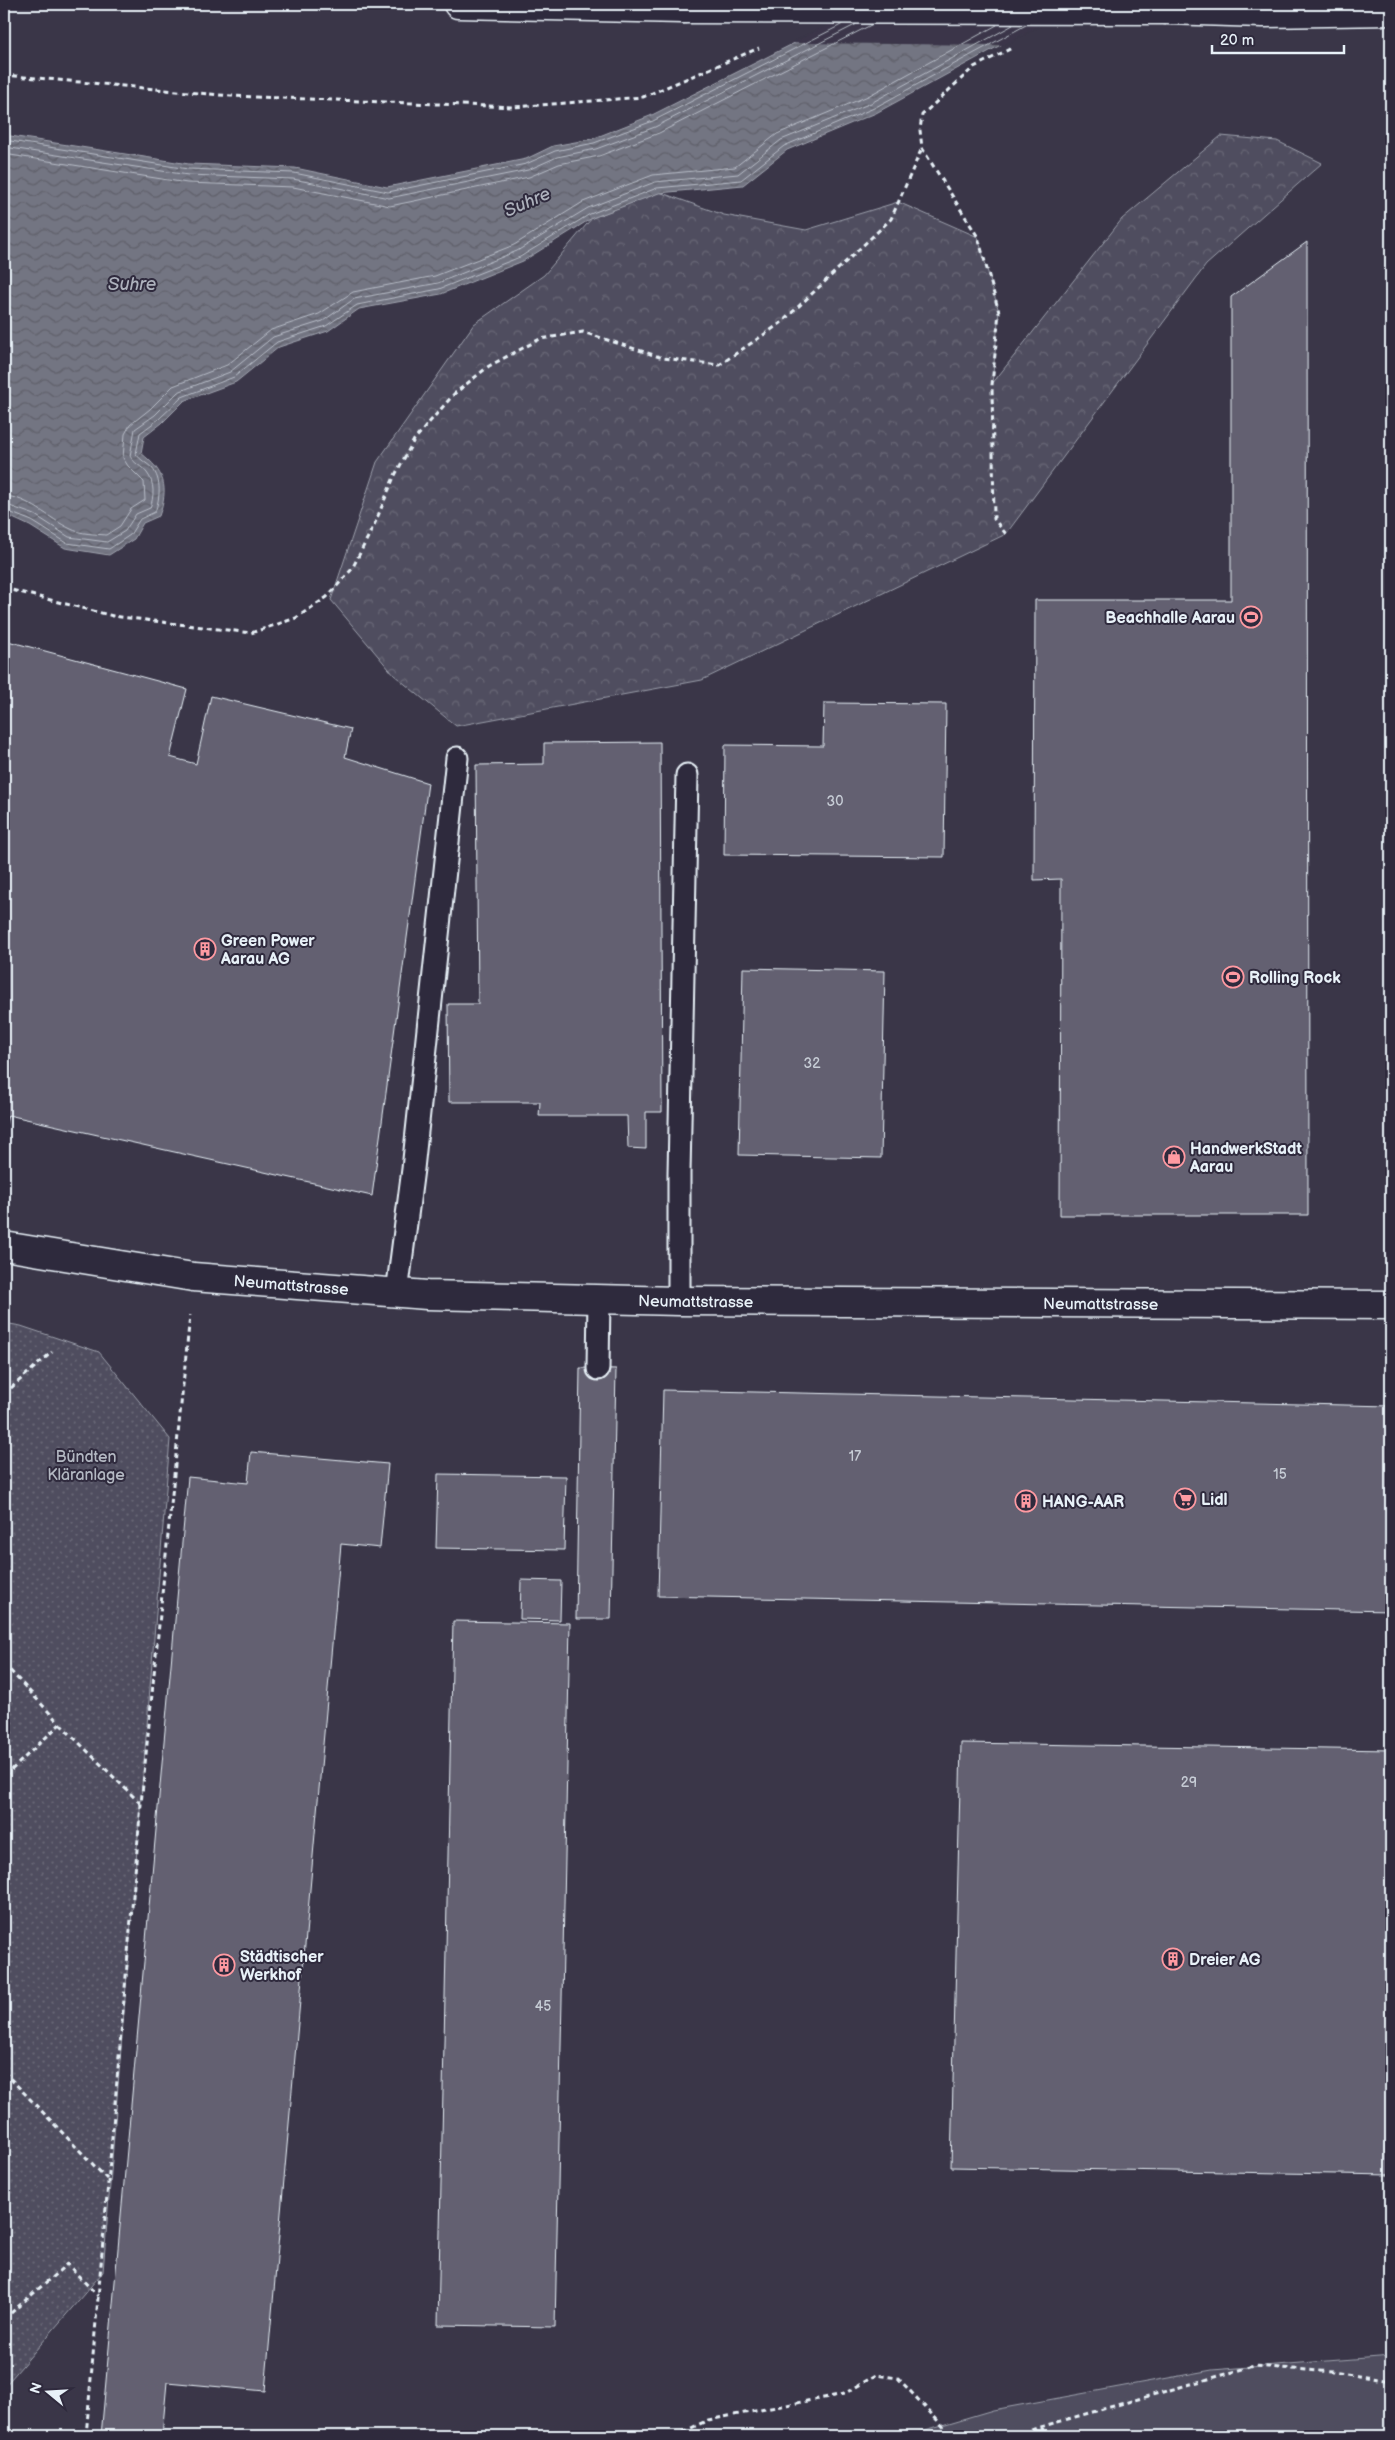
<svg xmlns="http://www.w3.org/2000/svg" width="1395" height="2440" viewBox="0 0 1395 2440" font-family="'Balsamiq Sans',sans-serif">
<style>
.grass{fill:url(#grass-dots);stroke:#9ca0ac}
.forest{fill:url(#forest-crowns);stroke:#9ca0ac}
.park{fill:#504e5f;stroke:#9ca0ac}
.water{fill:url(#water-waves);stroke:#a2a6b1}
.pier{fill:#3a3648}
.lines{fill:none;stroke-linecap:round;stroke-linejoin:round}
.shore{stroke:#b9bfc9;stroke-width:1}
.building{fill:#636171;stroke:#e8f1f8}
.service-casing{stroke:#e8f1f8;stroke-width:25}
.minor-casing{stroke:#e8f1f8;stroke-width:31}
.primary-casing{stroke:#e8f1f8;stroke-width:31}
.path{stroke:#e8f1f8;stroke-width:3;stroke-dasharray:5 4;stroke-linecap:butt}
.service{stroke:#2f2a3d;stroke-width:21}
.minor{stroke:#2f2a3d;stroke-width:28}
.primary{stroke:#2f2a3d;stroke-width:28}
.primary-bridge-casing{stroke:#e8f1f8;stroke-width:31;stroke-linecap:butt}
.primary-bridge{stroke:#2f2a3d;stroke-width:28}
.labels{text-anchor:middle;stroke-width:4;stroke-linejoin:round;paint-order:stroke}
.number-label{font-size:14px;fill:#c7cdd6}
.poi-label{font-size:16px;font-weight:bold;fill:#e8f1f8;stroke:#2f2a3d;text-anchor:start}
.street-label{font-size:16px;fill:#e8f1f8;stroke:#2f2a3d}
.park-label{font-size:16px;fill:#b3b8c2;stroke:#2f2a3d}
.water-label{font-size:18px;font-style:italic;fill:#aeb2bd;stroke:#2f2a3d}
</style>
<defs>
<pattern id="grass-dots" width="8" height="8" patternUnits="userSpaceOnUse" patternTransform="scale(1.25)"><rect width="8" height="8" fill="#504e5f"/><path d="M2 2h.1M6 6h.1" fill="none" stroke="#696877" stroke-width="1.8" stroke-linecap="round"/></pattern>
<pattern id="forest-crowns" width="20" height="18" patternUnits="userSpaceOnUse" patternTransform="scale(1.25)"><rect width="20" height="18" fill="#504e5f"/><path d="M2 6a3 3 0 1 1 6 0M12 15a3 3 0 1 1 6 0" fill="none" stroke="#696877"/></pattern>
<pattern id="water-waves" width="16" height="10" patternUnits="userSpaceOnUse" patternTransform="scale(1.25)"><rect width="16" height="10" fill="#737482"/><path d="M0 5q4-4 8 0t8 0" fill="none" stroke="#5f6069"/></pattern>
</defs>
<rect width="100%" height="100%" fill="#3a3648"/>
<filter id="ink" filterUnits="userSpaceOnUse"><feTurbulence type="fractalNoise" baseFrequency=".02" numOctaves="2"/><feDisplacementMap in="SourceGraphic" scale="10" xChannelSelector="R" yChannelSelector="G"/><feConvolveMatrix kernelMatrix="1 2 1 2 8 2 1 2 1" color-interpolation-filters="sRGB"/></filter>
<g filter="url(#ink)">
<!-- grass -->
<path class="grass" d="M 4,1323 L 21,1326 L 99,1352 L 170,1439 L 103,2272 L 4,2387 Z"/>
<!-- forest -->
<path class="forest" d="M 1221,136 L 1277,141 L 1322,163 L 1206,265 L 1006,534 L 702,680 L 456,726 L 394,675 L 331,600 L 377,462 L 474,324 L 544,275 L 592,218 L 659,192 L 724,215 L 806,230 L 898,202 L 978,237 L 999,312 L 992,384 L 1122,219 Z"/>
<!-- park -->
<path class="park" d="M 1391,2356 L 1391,2436 L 905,2436 L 993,2410 L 1212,2370 Z"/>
<!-- water -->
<path class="water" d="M 872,4 L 1076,4 L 876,113 L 787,150 L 743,185 L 659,193 L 592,218 L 523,261 L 441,294 L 359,309 L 328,331 L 279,347 L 236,382 L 184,401 L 162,423 L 144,437 L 141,453 C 165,472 169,487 159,516 L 143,523 L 134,539 L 109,555 L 65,548 L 30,526 L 4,514 L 4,135 L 189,164 L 295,168 L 387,187 L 526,159 L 553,146 L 592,139 L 650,116 Z"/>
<!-- pier -->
<path class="pier" d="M 867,4 L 1077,6 L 1004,45 L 792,43 Z"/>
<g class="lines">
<!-- shore -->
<path class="shore" d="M 4,140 L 188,169 L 294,173 L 388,192 L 526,164 L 555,151 L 594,143 L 653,121 L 843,24
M 4,147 L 188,175 L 293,179 L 389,198 L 528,170 L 557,157 L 596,149 L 655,127 L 857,24
M 4,154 L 187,183 L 293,187 L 390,206 L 529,177 L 559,164 L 599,156 L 659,133 L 873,24
M 4,496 C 29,497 49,519 71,529 C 80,534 96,534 106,535 L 120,526 L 131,509 L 145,500 L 144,482 L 128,466 L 123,458 L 125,434 L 130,425 L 150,409 L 173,386 L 227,365 L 271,330 L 319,314 L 353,292 L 435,276 L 514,245 L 583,202 L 653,175 L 735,167 L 777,134 L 868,96 L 997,25
M 4,504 L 35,515 L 69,537 L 107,542 L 125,531 L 136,514 L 150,508 C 154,497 155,483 147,473 C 142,466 134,464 130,456 L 135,429 L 155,415 L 178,392 L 230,372 L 273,337 L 323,321 L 354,299 L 438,283 L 517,251 L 588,208 L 655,182 L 738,174 L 781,140 L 871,103 L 1013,25
M 4,510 L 32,521 L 67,543 L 109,549 L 130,535 L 140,519 L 155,512 C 160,498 162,480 152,468 C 147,463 140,460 136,454 L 140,433 L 159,419 L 182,397 L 234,377 L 277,342 L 326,326 L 357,305 L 439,289 L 520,257 L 590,214 L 657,188 L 741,180 L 784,146 L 874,108 L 1026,25"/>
</g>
<!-- building -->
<path class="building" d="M 1307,242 L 1308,1215 L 1060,1215 L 1061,879 L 1034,880 L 1035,600 L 1231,600 L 1231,297 Z
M 4,640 L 187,689 L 170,757 L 196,764 L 211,696 L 351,729 L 345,757 L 428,783 L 372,1196 L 8,1115 L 4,1131 Z
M 824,703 L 946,704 L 944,857 L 724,855 L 725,745 L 823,746 Z
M 660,742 L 662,1112 L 646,1112 L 646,1149 L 628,1148 L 627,1116 L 539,1116 L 540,1102 L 449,1102 L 448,1004 L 478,1004 L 476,765 L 544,764 L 544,743 Z
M 743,968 L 885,971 L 881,1158 L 739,1155 Z
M 580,1368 L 616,1369 L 611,1619 L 576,1619 Z
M 663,1390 L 1391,1406 L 1391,1611 L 658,1596 Z
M 251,1452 L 388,1464 L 380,1548 L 341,1544 L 265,2391 L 167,2382 L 162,2436 L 101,2436 L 188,1477 L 248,1483 Z
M 438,1474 L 566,1476 L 564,1550 L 436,1548 Z
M 521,1580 L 561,1581 L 560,1620 L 520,1619 Z
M 453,1621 L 570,1623 L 555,2327 L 438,2325 Z
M 961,1743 L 1391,1750 L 1391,2175 L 951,2167 Z"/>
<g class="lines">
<!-- service casing -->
<g class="service-casing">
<path id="service" d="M 397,1293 L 413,1169 L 457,758
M 679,1301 L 679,1174 L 687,775
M 598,1369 L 599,1298"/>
</g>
<!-- minor casing -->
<g class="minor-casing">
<g id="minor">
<path id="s1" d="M 4,1246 L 193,1277 L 427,1295 L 679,1301 L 1391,1305"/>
</g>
</g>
<!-- primary casing -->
<g class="primary-casing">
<path id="primary" d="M 458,4 L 683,9
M 1166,10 L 1263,13 L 1391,11"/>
</g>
<!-- path -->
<path class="path" d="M 4,75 L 231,96 L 514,107 L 643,97 L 759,48
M 1006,534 L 994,519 L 992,385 L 999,312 L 978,237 L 922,148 L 920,130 L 922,115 L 974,67 L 1012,48
M 4,588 L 113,616 L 251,633 L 296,618 L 327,597 L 352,569 L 375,523 L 394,477 L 414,440 L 454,394 L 489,366 L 540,339 L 583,332 L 663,358 L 719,365 L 781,323 L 891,219 L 922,148
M 4,1394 L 52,1352
M 4,1664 L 60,1724 L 4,1777
M 60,1724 L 141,1804
M 4,2072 L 107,2179
M 4,2319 L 67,2264 L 98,2296
M 1040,2427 L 1254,2366 L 1333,2372 L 1391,2381
M 86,2436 L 141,1804 L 190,1315
M 675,2436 L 708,2420 L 844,2394 L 876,2375 L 898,2378 L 952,2436
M 1014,2436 L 1040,2427 L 1052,2436"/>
<!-- service -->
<use href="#service" class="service"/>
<!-- minor -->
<use href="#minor" class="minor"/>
<!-- primary -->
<use href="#primary" class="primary"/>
<!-- primary-bridge casing -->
<g class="primary-bridge-casing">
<path id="primary-bridge" d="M 683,9 L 1166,10"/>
</g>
<!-- primary-bridge -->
<use href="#primary-bridge" class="primary-bridge"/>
</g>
</g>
<!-- icons -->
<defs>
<g id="stadium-ring" transform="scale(1.125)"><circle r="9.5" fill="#2f2a3d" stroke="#ff9aa2" stroke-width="1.5"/><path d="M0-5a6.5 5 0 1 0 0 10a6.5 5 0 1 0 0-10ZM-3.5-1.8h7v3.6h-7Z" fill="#ff9aa2"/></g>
<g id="building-ring" transform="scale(1.125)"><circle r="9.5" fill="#2f2a3d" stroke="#ff9aa2" stroke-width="1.5"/><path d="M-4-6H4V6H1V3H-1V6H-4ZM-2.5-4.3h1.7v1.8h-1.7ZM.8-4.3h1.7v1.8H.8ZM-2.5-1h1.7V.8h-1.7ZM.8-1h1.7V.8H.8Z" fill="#ff9aa2"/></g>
<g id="shop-ring" transform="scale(1.125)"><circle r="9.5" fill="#2f2a3d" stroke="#ff9aa2" stroke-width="1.5"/><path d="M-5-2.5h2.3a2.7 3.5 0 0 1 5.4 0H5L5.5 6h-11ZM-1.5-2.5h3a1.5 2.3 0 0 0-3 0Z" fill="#ff9aa2"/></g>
<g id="supermarket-ring" transform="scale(1.125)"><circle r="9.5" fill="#2f2a3d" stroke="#ff9aa2" stroke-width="1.5"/><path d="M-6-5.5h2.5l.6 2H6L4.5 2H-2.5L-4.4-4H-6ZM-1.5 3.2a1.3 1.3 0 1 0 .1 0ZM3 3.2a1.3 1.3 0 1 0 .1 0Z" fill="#ff9aa2"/></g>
</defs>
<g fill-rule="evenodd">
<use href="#stadium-ring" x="1251" y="617"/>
<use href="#building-ring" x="205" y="949"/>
<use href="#stadium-ring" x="1233" y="977"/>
<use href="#shop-ring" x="1174" y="1157"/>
<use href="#supermarket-ring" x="1185" y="1499"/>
<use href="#building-ring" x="1026" y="1501"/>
<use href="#building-ring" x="1173" y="1959"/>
<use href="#building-ring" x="224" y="1965"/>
</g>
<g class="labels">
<!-- number labels -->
<g class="number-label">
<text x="835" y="806">30</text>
<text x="812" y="1068">32</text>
<text x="855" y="1461">17</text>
<text x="1280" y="1479">15</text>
<text x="1189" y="1787">29</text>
<text x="543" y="2011">45</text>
</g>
<!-- poi labels -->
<g class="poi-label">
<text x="1235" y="623" text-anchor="end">Beachhalle Aarau</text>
<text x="221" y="946">Green Power<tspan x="221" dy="18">Aarau AG</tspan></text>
<text x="1249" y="983">Rolling Rock</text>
<text x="1190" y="1154">HandwerkStadt<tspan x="1190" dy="18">Aarau</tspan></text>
<text x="1201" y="1505">Lidl</text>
<text x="1042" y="1507">HANG-AAR</text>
<text x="240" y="1962">Städtischer<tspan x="240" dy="18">Werkhof</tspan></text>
<text x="1189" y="1965">Dreier AG</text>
</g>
<!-- street labels -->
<g class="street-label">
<text dy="6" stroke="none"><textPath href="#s1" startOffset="290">Neumattstrasse</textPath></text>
<text dy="6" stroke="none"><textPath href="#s1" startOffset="695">Neumattstrasse</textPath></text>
<text dy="6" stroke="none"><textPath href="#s1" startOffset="1100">Neumattstrasse</textPath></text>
</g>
<!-- park labels -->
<g class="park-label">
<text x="86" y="1462">Bündten<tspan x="86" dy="18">Kläranlage</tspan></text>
</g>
<!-- water labels -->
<g class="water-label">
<text transform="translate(527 202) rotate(-24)" y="6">Suhre</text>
<text x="132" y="290">Suhre</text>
</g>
</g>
<!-- margin -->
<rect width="1395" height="2440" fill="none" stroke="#2f2a3d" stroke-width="20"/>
<rect x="10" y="10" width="1375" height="2420" fill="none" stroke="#e8f1f8" stroke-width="2" filter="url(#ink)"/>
<!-- north arrow -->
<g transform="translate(48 2392) rotate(288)" stroke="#2f2a3d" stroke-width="4" paint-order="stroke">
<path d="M0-4L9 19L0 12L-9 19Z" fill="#e8f1f8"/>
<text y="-8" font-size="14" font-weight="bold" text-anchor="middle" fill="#e8f1f8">N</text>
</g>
<!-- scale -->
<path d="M1212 45v8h132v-8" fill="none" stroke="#e8f1f8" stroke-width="2.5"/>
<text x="1220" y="45" font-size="15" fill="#e8f1f8" stroke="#2f2a3d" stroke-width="4" paint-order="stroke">20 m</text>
</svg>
